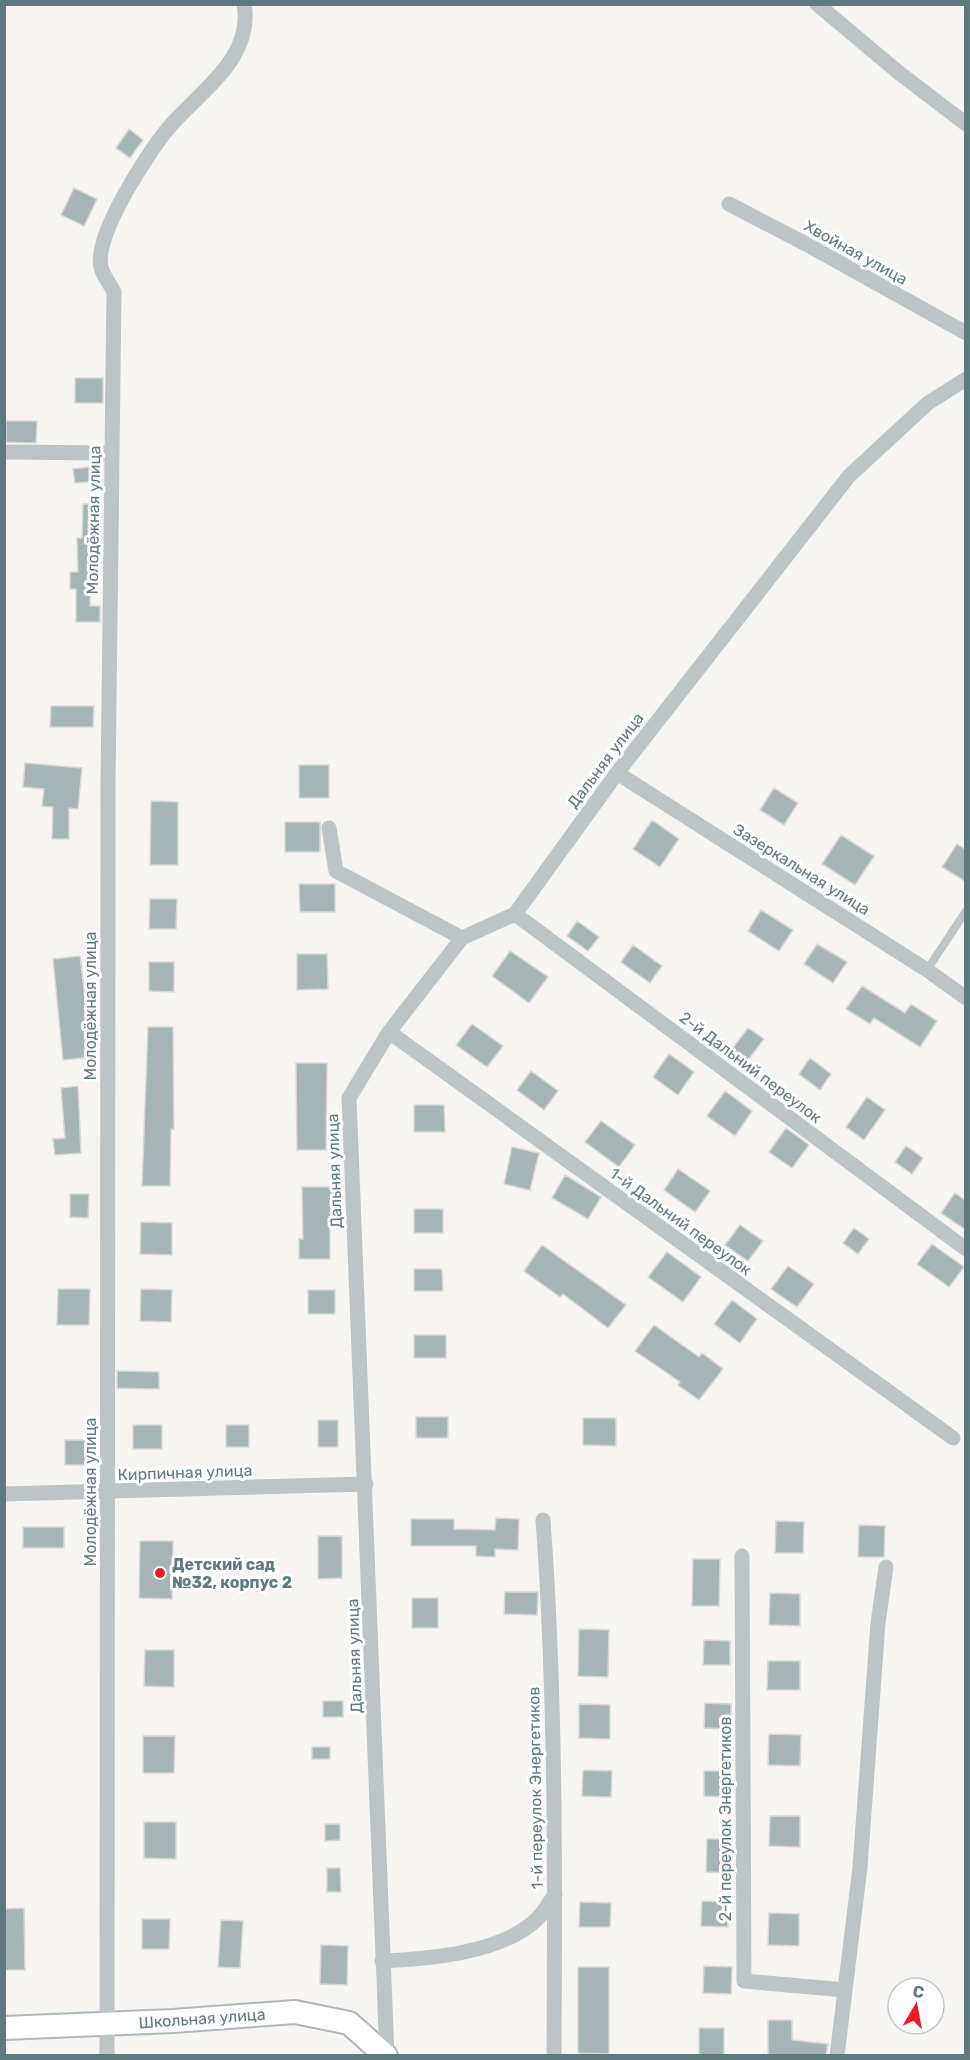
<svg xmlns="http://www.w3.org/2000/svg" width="970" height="2060" viewBox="0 0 970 2060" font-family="Rubik,sans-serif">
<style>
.building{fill:#a5b4b5;stroke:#d8d7d5;stroke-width:1.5}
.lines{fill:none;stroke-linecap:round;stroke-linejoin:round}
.secondary-casing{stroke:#aeb8ba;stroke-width:26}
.service{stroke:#bcc4c5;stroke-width:8}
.minor{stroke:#bcc4c5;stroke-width:15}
.secondary{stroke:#fff;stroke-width:22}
.poi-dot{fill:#ed1b24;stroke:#fff;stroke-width:2}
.labels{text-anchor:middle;stroke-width:6;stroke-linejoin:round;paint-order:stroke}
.street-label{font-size:16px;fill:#5f7a7f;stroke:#fff}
.poi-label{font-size:16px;font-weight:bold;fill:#5f7a7f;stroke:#fff;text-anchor:start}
</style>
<rect width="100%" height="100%" fill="#f6f5f2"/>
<!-- building -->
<path class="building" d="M 129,129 L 143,140 L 130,158 L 116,148 Z
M 74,188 L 97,199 L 84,226 L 61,215 Z
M 75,378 L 103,378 L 103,403 L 75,403 Z
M 6,421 L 37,421 L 36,443 L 6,442 Z
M 98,466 L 100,481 L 75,483 L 73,469 Z
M 83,504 L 93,504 L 93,512 L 102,512 L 101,528 L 94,528 L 95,561 L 90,561 L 90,606 L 100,606 L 100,622 L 76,622 L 76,589 L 70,589 L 70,572 L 78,572 L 77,538 L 82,538 Z
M 51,706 L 94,706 L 93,727 L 50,727 Z
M 25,763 L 82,768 L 78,809 L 69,808 L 69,839 L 52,839 L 53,807 L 42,806 L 44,789 L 23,787 Z
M 299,765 L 329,765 L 329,798 L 299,798 Z
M 774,788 L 798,803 L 784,825 L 760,810 Z
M 151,801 L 178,802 L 178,865 L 150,865 Z
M 652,820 L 679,839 L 660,867 L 633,849 Z
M 285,822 L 320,822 L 320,852 L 285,852 Z
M 841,835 L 874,856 L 855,885 L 822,864 Z
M 957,844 L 966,850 L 966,882 L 942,867 Z
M 299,884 L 335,884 L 335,912 L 300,912 Z
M 150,899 L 177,899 L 176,929 L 149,929 Z
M 761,910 L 793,930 L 779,951 L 748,931 Z
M 577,921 L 599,937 L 588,951 L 567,936 Z
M 817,944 L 847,962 L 833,983 L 804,964 Z
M 633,945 L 662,966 L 650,983 L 621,962 Z
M 510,951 L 548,977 L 529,1003 L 492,976 Z
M 297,954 L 327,954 L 328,989 L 297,990 Z
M 80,956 L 92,1057 L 63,1060 L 53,959 Z
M 149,962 L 174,962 L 174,992 L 149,991 Z
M 862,986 L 905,1013 L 911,1004 L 937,1021 L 920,1047 L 874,1018 L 870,1024 L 846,1009 Z
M 472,1024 L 503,1046 L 487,1067 L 456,1045 Z
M 148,1027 L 173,1027 L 174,1129 L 171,1129 L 170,1186 L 142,1186 Z
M 748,1028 L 764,1039 L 748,1060 L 732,1049 Z
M 669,1054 L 694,1072 L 678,1095 L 653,1077 Z
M 810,1058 L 831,1074 L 820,1090 L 799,1074 Z
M 296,1063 L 327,1063 L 326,1150 L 297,1150 Z
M 531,1071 L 558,1091 L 544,1110 L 517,1090 Z
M 78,1086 L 81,1153 L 55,1155 L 53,1139 L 65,1138 L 61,1088 Z
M 725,1091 L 752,1111 L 735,1136 L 707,1116 Z
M 867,1097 L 885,1110 L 864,1140 L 846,1127 Z
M 414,1105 L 444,1105 L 445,1132 L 414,1132 Z
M 601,1121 L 635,1145 L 619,1167 L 585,1142 Z
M 786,1128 L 809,1145 L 792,1168 L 769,1152 Z
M 906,1146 L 923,1158 L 912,1174 L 895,1162 Z
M 512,1147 L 539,1153 L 530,1190 L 504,1184 Z
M 678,1169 L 710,1191 L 695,1212 L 664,1190 Z
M 565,1175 L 601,1197 L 588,1219 L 552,1198 Z
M 302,1187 L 336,1187 L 336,1218 L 330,1218 L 330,1259 L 299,1259 L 299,1239 L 303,1239 Z
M 955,1193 L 966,1201 L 966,1230 L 941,1213 Z
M 70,1194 L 89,1194 L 88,1218 L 70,1217 Z
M 414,1209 L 443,1209 L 443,1233 L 414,1233 Z
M 141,1222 L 172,1223 L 172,1255 L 140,1254 Z
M 740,1225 L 763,1241 L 748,1261 L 725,1245 Z
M 854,1228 L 869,1239 L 858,1254 L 843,1243 Z
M 932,1244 L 964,1267 L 949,1287 L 917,1264 Z
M 542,1245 L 626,1305 L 608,1328 L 563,1294 L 560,1297 L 524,1271 Z
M 667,1252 L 701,1277 L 683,1302 L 648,1277 Z
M 788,1266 L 814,1284 L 797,1307 L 771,1289 Z
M 414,1269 L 442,1269 L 443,1291 L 414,1291 Z
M 58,1289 L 90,1289 L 89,1325 L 57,1325 Z
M 141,1289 L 172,1290 L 171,1322 L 140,1321 Z
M 308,1290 L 335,1290 L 335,1314 L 308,1314 Z
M 732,1300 L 757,1319 L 740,1343 L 714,1324 Z
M 654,1325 L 699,1357 L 702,1353 L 723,1369 L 699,1400 L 678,1385 L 680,1382 L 635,1351 Z
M 414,1335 L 446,1335 L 446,1358 L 414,1358 Z
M 117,1371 L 159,1372 L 159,1389 L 117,1388 Z
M 416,1417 L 448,1417 L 448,1438 L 416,1438 Z
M 583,1418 L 616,1418 L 616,1446 L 583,1445 Z
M 318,1420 L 338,1420 L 338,1447 L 318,1447 Z
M 133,1425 L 162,1425 L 162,1449 L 133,1449 Z
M 226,1425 L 249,1425 L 249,1447 L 226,1447 Z
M 65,1440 L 89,1440 L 89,1465 L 65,1465 Z
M 496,1518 L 519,1519 L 518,1550 L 495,1549 L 495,1557 L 476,1556 L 476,1546 L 411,1546 L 411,1519 L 454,1519 L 454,1529 L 495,1530 Z
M 776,1521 L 804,1522 L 803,1553 L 775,1553 Z
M 859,1525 L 885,1526 L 884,1557 L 858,1557 Z
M 23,1527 L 64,1527 L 64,1548 L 23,1548 Z
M 318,1536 L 342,1536 L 342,1578 L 318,1579 Z
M 140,1541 L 173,1541 L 172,1599 L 139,1598 Z
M 693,1559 L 720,1559 L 719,1606 L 692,1606 Z
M 505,1592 L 538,1592 L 537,1615 L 504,1614 Z
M 770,1593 L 800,1594 L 800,1626 L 769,1625 Z
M 412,1598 L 438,1598 L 438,1628 L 412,1628 Z
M 579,1629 L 609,1630 L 608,1677 L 578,1676 Z
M 704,1640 L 730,1641 L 730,1665 L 703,1665 Z
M 145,1650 L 174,1650 L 174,1687 L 144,1686 Z
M 768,1661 L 800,1661 L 800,1690 L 767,1690 Z
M 323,1701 L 343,1701 L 343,1717 L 323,1717 Z
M 705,1703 L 731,1704 L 731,1729 L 704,1728 Z
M 579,1704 L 610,1705 L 610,1739 L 579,1738 Z
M 769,1734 L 801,1735 L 800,1766 L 768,1765 Z
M 143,1736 L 175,1736 L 174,1773 L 143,1773 Z
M 312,1747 L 330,1747 L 330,1759 L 312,1759 Z
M 583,1770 L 612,1771 L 611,1797 L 582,1796 Z
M 704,1771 L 730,1771 L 729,1797 L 704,1796 Z
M 770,1816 L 800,1816 L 800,1847 L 769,1846 Z
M 144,1822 L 176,1822 L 176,1859 L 144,1858 Z
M 325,1824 L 340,1824 L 340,1840 L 325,1841 Z
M 707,1839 L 732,1839 L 731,1873 L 706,1872 Z
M 327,1868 L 340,1868 L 341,1892 L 327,1892 Z
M 702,1901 L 728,1902 L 728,1927 L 701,1926 Z
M 580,1902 L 611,1903 L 610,1927 L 579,1927 Z
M 24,1908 L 25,1970 L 4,1970 L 4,1909 Z
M 769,1913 L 799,1914 L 799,1946 L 768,1945 Z
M 142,1919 L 170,1919 L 169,1949 L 142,1949 Z
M 221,1920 L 243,1921 L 240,1968 L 218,1967 Z
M 321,1945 L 348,1946 L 347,1985 L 320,1984 Z
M 704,1966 L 732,1967 L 731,1994 L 703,1993 Z
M 578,1967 L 609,1967 L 609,2054 L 578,2053 Z
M 768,2020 L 792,2020 L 792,2040 L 828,2044 L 826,2055 L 768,2055 Z
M 699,2028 L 724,2028 L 724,2055 L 699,2055 Z"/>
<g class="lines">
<!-- secondary casing -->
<g class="secondary-casing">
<path id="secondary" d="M 4,2028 L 173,2021 L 295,2012 L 349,2023 L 386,2056"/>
</g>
<!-- service -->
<path class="service" d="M 927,970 L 966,911"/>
<!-- minor -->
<path class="minor" d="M 817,4 L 898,72 L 966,124
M 729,204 L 806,244 L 966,333
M 4,452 L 111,453
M 617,773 L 927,970 L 966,998
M 329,828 L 336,871 L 462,938
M 515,914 L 966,1249
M 389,1032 L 953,1438
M 4,1494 L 366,1484
M 543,1520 C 556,1698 555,1877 554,2056
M 742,1556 L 744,1981 L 845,1990
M 382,1961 C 429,1959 505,1953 539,1917 C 545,1910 550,1902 555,1894
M 107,2056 L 108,785 L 114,292 C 110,284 103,276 101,267 C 93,236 150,149 171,125 C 201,91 254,57 244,4
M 387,2056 L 349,1098 L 389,1032 L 462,938 L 515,914 L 617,773 L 849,476 L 928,403 L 966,379
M 837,2056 L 860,1867 L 878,1623 L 886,1567"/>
<!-- secondary -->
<use href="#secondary" class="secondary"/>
</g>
<!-- markers -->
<circle class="poi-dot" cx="160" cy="1573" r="6"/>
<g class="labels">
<!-- street labels -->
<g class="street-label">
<text transform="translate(856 252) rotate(29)" y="6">Хвойная улица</text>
<text transform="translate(93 520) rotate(-89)" y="6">Молодёжная улица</text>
<text transform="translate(605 760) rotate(-53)" y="6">Дальняя улица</text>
<text transform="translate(802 869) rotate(32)" y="6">Зазеркальная улица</text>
<text transform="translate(90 1006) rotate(-90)" y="6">Молодёжная улица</text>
<text transform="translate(751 1067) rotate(37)" y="6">2-й Дальний переулок</text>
<text transform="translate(334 1171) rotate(-92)" y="6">Дальняя улица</text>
<text transform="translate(681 1221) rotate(36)" y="6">1-й Дальний переулок</text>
<text transform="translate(185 1472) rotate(-2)" y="6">Кирпичная улица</text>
<text transform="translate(90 1492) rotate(-90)" y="6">Молодёжная улица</text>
<text transform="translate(354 1656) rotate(-92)" y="6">Дальняя улица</text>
<text transform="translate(535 1788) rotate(-91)" y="6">1-й переулок Энергетиков</text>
<text transform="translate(725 1819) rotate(-90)" y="6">2-й переулок Энергетиков</text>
<text transform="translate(202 2018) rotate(-4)" y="6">Школьная улица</text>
</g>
<!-- poi labels -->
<g class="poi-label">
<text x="172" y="1570">Детский сад<tspan x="172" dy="18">№32, корпус 2</tspan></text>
</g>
</g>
<!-- border -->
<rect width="970" height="2060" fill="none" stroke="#5f7a7f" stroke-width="12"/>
<!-- north arrow -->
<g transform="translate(916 2006) rotate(10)"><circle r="28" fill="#ffffff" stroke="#bfcacc" stroke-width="1.5"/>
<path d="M0-4.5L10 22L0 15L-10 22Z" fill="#ed1b24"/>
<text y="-9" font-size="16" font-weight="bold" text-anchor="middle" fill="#5f7a7f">С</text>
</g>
</svg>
